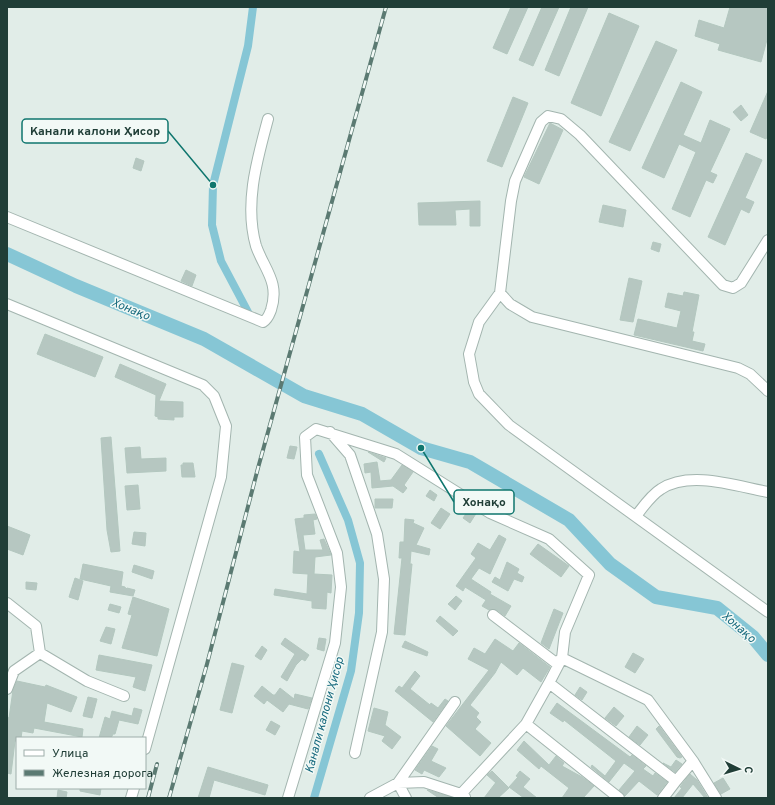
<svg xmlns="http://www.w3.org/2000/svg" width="775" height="805" viewBox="0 0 775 805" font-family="Overpass,sans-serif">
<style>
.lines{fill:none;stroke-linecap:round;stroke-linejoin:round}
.canal{stroke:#86c6d5;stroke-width:8}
.river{stroke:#86c6d5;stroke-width:14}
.building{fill:#b6c7c1;stroke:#b3c7bf}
.minor-casing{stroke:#a3b5af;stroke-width:12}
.minor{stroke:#fff;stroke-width:10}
.rail-casing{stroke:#5b7a72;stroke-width:4}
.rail{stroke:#f2f9f6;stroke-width:2.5;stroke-dasharray:8;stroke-linecap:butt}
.labels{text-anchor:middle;stroke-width:3;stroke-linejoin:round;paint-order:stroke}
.water-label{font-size:12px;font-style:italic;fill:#176a7e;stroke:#f2f9f6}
.leader{fill:none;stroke:#0f766e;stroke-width:1.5}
.callout-dot{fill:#0f766e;stroke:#f2f9f6;stroke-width:1.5}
.callout{fill:#f2f9f6;stroke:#0f766e;stroke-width:1.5}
.callout-label{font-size:12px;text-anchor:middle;font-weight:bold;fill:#203e37}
</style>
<rect width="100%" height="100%" fill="#e1ede8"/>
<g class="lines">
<!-- canal -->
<path class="canal" d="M 248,312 L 221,261 L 212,225 L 213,185 L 248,46 L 253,7
M 314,798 L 351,671 L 359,613 L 360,563 L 348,520 L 319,454"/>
<!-- river -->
<path class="river" d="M 7,254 L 76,286 L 204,339 L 304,396 L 362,414 L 421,448 L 470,462 L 569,520 L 610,564 L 656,597 L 717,608 L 753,637 L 768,655"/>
</g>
<!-- building -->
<path class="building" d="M 511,7 L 528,7 L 507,54 L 493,48 Z
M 542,7 L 559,7 L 533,66 L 519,60 Z
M 571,7 L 588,7 L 559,76 L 545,70 Z
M 730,7 L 768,7 L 768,36 L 761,62 L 718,50 L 720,44 L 695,36 L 699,20 L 724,28 Z
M 609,13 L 639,26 L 601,116 L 571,103 Z
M 656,41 L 677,50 L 630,151 L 609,142 Z
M 681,82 L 702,92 L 683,135 L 701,143 L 710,120 L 730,129 L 710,172 L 717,175 L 713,183 L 706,180 L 690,217 L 672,209 L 696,152 L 679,144 L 664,178 L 642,168 Z
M 768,91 L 768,134 L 766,139 L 750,132 Z
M 513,97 L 528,103 L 502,167 L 487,161 Z
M 741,105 L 748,115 L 741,121 L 733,112 Z
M 550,123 L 563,130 L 539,184 L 524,177 Z
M 746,153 L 762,160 L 745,198 L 754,202 L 749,213 L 741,209 L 725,245 L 708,237 Z
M 136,158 L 144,161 L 141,171 L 133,168 Z
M 480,201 L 480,226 L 470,226 L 470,209 L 455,210 L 456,225 L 419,225 L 418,203 Z
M 603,205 L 626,210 L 623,227 L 599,222 Z
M 653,242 L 661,244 L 659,252 L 651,249 Z
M 186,270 L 196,275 L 192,286 L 181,281 Z
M 629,278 L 642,281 L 633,322 L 620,320 Z
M 684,292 L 699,295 L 692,332 L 694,332 L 692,341 L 705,344 L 703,351 L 634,335 L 638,319 L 677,328 L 681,311 L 665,307 L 668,293 L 683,296 Z
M 45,334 L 103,357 L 95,377 L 37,354 Z
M 120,364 L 166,384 L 159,401 L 183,402 L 183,417 L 174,417 L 174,420 L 158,419 L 158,417 L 155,416 L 156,395 L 115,377 Z
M 111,437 L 120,551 L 111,552 L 107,530 L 101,438 Z
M 290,446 L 297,447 L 294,459 L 287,458 Z
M 140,447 L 141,459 L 166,458 L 166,471 L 127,473 L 125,448 Z
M 368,452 L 386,458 L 384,462 Z
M 377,462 L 380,481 L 391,480 L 402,465 L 413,472 L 404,485 L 407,488 L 403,493 L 393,486 L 372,488 L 371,472 L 365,473 L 364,464 Z
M 183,463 L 193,463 L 195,477 L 182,477 L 181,465 L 183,465 Z
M 138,485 L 140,509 L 127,510 L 125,486 Z
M 430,490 L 437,495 L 434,501 L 426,496 Z
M 375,499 L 393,499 L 392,508 L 375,508 Z
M 441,508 L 450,514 L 440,529 L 431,523 Z
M 470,508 L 477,512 L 470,523 L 463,518 Z
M 315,514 L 317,519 L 313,520 L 315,534 L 303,535 L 305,550 L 323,550 L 320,540 L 324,539 L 331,555 L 315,557 L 314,574 L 332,575 L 331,593 L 327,592 L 326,609 L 312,608 L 312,601 L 274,595 L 275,589 L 307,594 L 308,574 L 293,573 L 294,551 L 300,552 L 295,519 L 304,518 L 304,515 Z
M 405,519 L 414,520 L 413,523 L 424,528 L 416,545 L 430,549 L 429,555 L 411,551 L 410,564 L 412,564 L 405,635 L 394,634 L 402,558 L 399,558 L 400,542 L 404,542 Z
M 7,526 L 30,535 L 23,555 L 7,549 Z
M 134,532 L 146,533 L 145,546 L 132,544 Z
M 499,535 L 506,539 L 490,574 L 479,568 L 471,579 L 491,592 L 490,594 L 511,606 L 505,616 L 497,610 L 489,610 L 482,606 L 486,600 L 465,587 L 463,591 L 456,586 L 476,558 L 471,554 L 478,543 L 490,550 Z
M 538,544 L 569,566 L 561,577 L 530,554 Z
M 507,562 L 519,569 L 517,573 L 524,577 L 522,582 L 514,579 L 508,591 L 492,582 L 495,577 L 500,580 Z
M 83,564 L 123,572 L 121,586 L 125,587 L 126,589 L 127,588 L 135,590 L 133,596 L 110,592 L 111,586 L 80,579 Z
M 134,565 L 154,571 L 152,579 L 132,572 Z
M 75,578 L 83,581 L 78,600 L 69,597 Z
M 26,582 L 37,583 L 36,590 L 26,589 Z
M 456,596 L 462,601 L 455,610 L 448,604 Z
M 133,597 L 169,609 L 157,656 L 122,648 L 132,615 L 128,614 Z
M 110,604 L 121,607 L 119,613 L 108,610 Z
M 554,609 L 563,613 L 549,649 L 541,643 Z
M 440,616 L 458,631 L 453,636 L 436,621 Z
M 106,627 L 115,629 L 111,644 L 100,641 Z
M 285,638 L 309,655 L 305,661 L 302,659 L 296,665 L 287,681 L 281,677 L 295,654 L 281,644 Z
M 319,638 L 326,639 L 324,651 L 317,649 Z
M 495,639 L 513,651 L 519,643 L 550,667 L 541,682 L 523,668 L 517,675 L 501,662 L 495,673 L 470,705 L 479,713 L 476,717 L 481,722 L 475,729 L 491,743 L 480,756 L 446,726 L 489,670 L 468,659 L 474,648 L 485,654 Z
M 405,641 L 428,652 L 427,656 L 402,647 Z
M 262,646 L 267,650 L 261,660 L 255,656 Z
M 633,653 L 644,659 L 635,673 L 625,667 Z
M 99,655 L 152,665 L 145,691 L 133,687 L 136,677 L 96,670 Z
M 232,663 L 244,666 L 232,713 L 220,710 Z
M 415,671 L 420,676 L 410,689 L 430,705 L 431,703 L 438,708 L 445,699 L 448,701 L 433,722 L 395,691 L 399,686 L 402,688 Z
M 17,681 L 45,687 L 46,685 L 77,697 L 71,712 L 47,703 L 44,722 L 83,729 L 82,737 L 34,728 L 33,733 L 22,731 L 21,738 L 17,738 L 17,741 L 15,741 L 11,774 L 7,773 L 7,717 L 9,718 L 13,690 Z
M 262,686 L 273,695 L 275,695 L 280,688 L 294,699 L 295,694 L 312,698 L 308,709 L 289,704 L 283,712 L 267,700 L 264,704 L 254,696 Z
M 580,687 L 587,692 L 582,700 L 575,695 Z
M 88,697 L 97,699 L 92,718 L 83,716 Z
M 557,703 L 630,757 L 632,755 L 646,766 L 643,769 L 653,776 L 655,773 L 667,782 L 657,795 L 639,781 L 625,796 L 619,790 L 635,771 L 624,763 L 609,782 L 591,767 L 592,765 L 605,776 L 616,761 L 564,720 L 563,722 L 550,713 Z
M 614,707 L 624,716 L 616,726 L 605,718 Z
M 134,708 L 142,710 L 138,724 L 119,720 L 115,734 L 113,734 L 111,738 L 99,738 L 105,717 L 110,719 L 112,711 L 132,716 Z
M 374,708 L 388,712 L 385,725 L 401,737 L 392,749 L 382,741 L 385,736 L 368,731 Z
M 271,721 L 280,726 L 275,735 L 266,730 Z
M 637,726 L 648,735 L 640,745 L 629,737 Z
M 659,726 L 682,757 L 680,758 L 677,757 L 656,729 Z
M 524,741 L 549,765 L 556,756 L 564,763 L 562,766 L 582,777 L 594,786 L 583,798 L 562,798 L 569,788 L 541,766 L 539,769 L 517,750 Z
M 432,746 L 438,749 L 431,761 L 446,768 L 439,777 L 424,770 L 422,774 L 415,770 Z
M 676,760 L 682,764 L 675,772 L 663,763 L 671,767 Z
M 208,767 L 268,785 L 265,795 L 214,780 L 209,798 L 198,798 Z
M 492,771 L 509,788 L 498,798 L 484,798 L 497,781 L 496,783 L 487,775 Z
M 520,771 L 530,779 L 523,787 L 537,798 L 524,798 L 509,787 L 518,777 L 516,776 Z
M 690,774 L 697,780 L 708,798 L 705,798 L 693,784 L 682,798 L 674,798 L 682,788 L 680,787 Z
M 723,778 L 730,789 L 721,794 L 714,783 Z
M 80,788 L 101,788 L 100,795 L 80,791 Z
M 58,790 L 67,792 L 66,798 L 57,798 Z
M 427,790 L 451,797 L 451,798 L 439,798 Z"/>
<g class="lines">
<!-- minor casing -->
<g class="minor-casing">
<path id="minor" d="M 7,217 L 263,322 C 268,319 269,315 271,310 C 280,282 264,269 256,246 C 244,204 257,160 268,119
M 768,240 L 741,283 L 733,288 L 723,285 L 580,135 L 561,119 L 548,116 L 541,122 L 515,181 L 511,201 L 500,293 L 479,322 L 469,354 L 474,382 L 479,394 L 509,425 L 768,612
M 500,293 L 510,304 L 532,317 L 738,368 L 750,374 L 768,391
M 7,304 L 203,385 L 214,396 L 226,426 L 221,477 L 145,749
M 330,432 L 350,455 L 377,534 L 384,579 L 382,632 L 355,753
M 636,516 C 643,507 651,495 661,489 C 690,470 736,486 768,492
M 7,603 L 36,626 L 40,653
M 493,615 L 556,663 L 562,658
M 549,683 L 562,658
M 7,689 L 14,671 L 40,653 L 87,681 L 124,696
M 526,724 L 619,798
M 676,781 L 693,761
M 461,794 L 526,724 L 549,683 L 676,781 L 663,798
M 131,798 L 134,788
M 288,798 L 335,643 L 341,587 L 337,553 L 307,475 L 305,437 L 316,429 L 396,454 L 490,513 L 549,539 L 589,575 L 565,632 L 562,658 L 648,700 L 693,761 L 716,798
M 370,798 L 398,783 L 424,782 L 461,794 L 465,797
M 406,798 L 398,783 L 455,702"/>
</g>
<!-- minor -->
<use href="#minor" class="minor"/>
<!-- rail casing -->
<g class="rail-casing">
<path id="rail" d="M 148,798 L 157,764
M 169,798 L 207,664 L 258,468 L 386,7"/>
</g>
<!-- rail -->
<use href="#rail" class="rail"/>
</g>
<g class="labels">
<!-- water labels -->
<g class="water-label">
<text transform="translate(131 309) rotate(22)" y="4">Хонақо</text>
<text transform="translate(739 627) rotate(41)" y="4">Хонақо</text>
<text transform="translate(324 715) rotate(-75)" y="4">Канали калони Ҳисор</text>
</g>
</g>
<!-- callouts -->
<path class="leader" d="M213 185L168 131M421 448L454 502"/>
<g class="callout-dot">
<circle cx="213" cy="185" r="4"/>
<circle cx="421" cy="448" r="4"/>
</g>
<g class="callout">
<rect x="22" y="119" width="146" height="24" rx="4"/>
<rect x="454" y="490" width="60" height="24" rx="4"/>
</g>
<g class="callout-label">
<text x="95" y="135">Канали калони Ҳисор</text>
<text x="484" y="506">Хонақо</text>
</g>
<!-- border -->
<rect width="775" height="805" fill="none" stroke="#203e37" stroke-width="16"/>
<!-- legend -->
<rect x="16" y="737" width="130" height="52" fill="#f2f9f6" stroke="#9eaeaa"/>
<rect x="24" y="750" width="20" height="6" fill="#ffffff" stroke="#9eaeaa"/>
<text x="52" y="757" font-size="12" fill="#203e37">Улица</text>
<rect x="24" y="770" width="20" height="6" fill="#5b7a72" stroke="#9eaeaa"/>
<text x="52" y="777" font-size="12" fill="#203e37">Железная дорога</text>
<!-- north arrow -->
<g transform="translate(739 769) rotate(95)" stroke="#f2f9f6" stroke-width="3" paint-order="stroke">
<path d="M0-3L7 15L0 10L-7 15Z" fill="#203e37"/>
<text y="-6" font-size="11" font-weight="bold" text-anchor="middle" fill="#203e37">С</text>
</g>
</svg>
